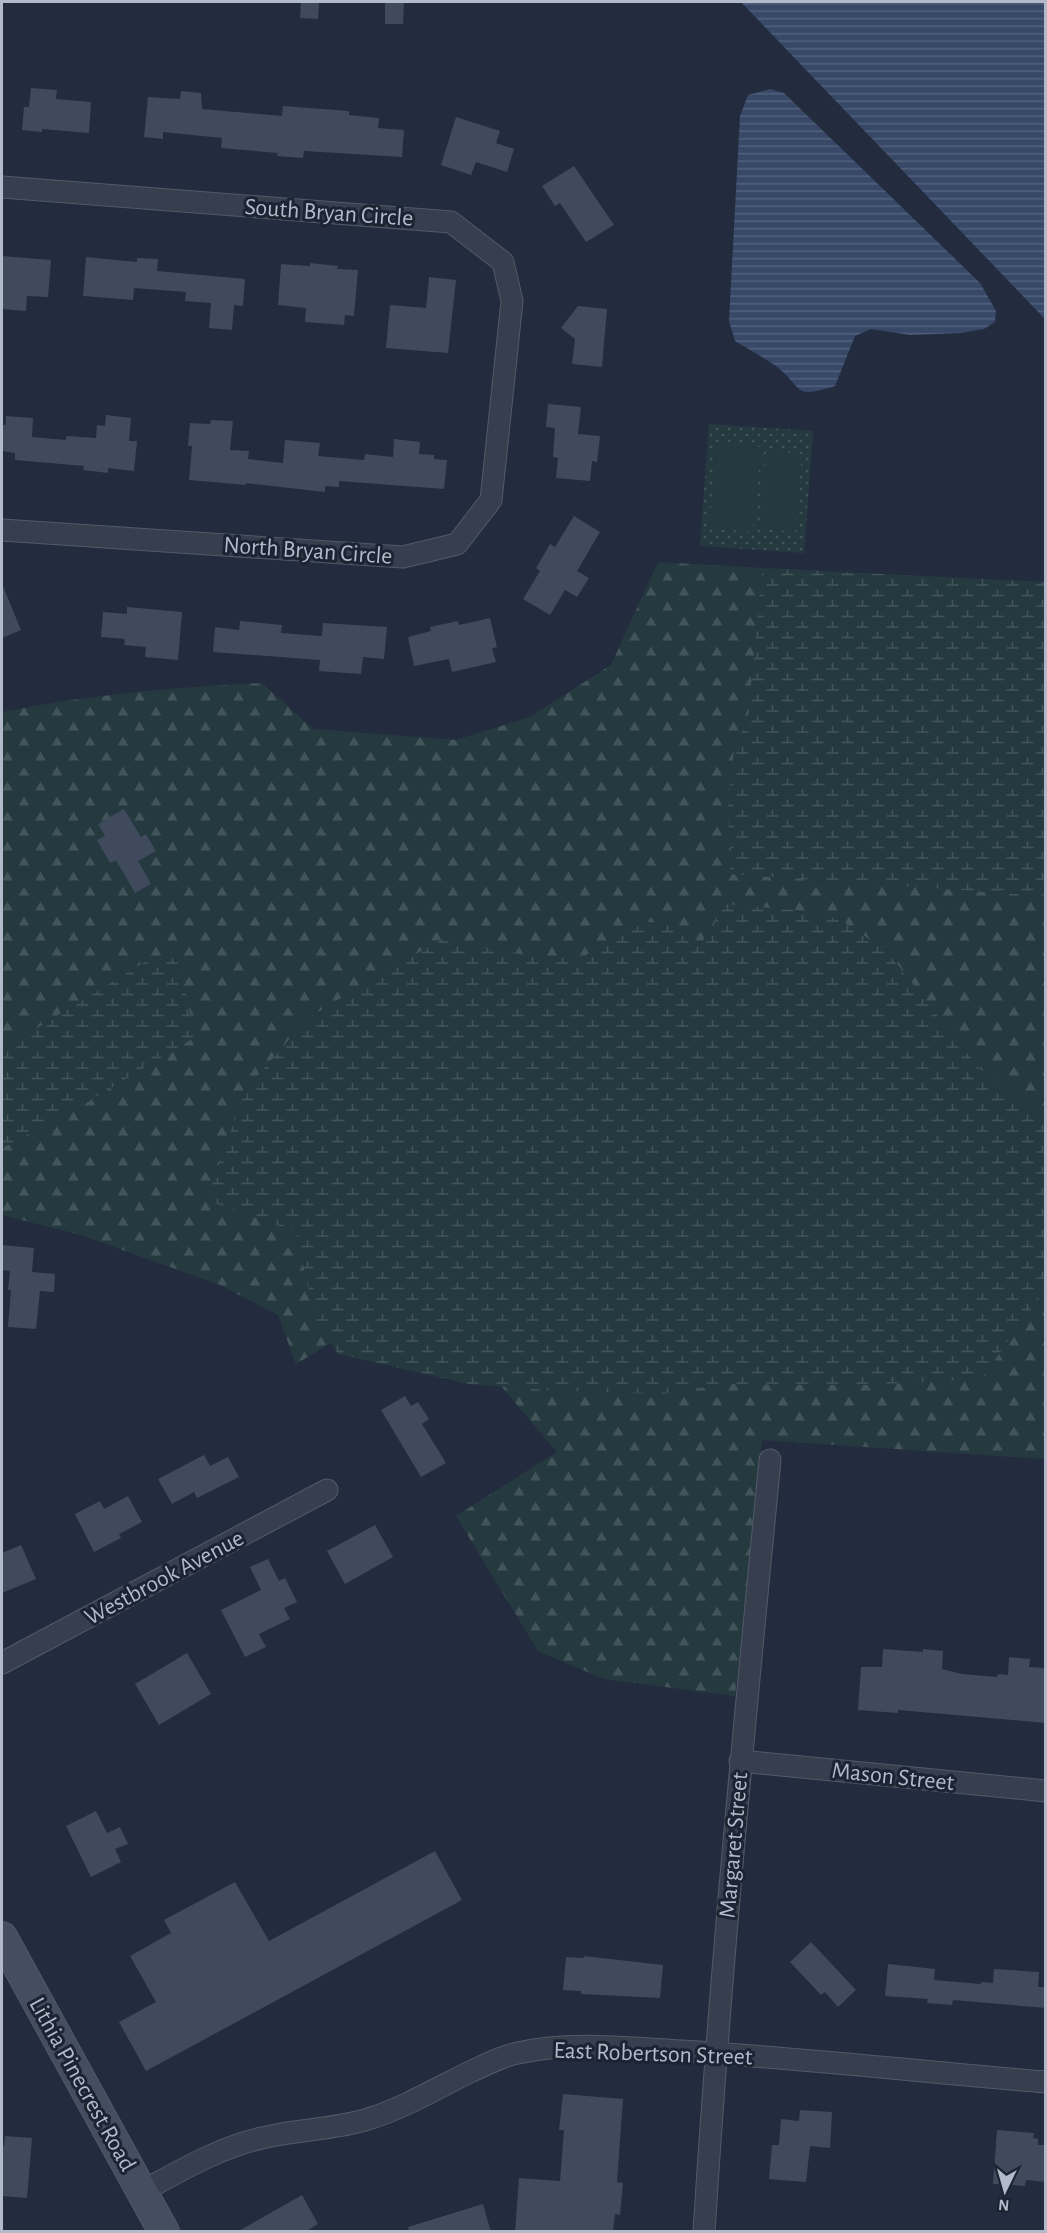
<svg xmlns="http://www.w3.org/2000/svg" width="1047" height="2233" viewBox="0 0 1047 2233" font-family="'Alegreya Sans',sans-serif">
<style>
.forest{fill:url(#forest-firs)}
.wetland{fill:url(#wetland-marsh)}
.park{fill:url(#park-dots)}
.pitch{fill:#253a3f}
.water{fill:url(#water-rules)}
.building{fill:#3f4a5d}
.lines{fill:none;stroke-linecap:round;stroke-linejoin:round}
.minor-casing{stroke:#525a69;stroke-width:23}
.secondary-casing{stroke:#525a69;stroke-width:32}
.minor{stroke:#373f4e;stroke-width:21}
.secondary{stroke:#454d61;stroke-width:30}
.labels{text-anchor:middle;stroke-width:6;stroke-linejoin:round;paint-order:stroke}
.street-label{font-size:24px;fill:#b2bac9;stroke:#1c2433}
</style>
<defs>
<pattern id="forest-firs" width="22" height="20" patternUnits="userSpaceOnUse" patternTransform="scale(1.5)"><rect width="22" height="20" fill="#253a3f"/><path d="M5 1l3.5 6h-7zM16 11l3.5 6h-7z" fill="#425459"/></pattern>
<pattern id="wetland-marsh" width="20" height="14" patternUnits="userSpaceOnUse" patternTransform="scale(1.5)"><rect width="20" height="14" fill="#253a3f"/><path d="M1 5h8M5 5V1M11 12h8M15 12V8" fill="none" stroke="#425459"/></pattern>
<pattern id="park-dots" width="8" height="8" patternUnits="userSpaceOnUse" patternTransform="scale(1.5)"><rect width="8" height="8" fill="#253a3f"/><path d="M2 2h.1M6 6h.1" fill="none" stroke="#425459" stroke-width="1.8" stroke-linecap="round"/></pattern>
<pattern id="water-rules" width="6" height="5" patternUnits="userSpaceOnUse" patternTransform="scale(1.5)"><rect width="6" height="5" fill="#384968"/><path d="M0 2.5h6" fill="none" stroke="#52617c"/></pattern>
</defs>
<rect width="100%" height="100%" fill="#232c3e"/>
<!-- forest -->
<path class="forest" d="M 658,562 L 762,568 L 748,722 L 735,743 L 727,814 L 731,851 L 730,874 L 1045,896 L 1045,1120 L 979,1068 L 886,950 L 725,904 L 711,930 L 698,947 L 672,924 L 645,922 L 579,959 L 526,955 L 393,966 L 307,1019 L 246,1089 L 207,1200 L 296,1232 L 315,1317 L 331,1343 L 296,1364 L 278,1315 L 220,1285 L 81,1235 L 2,1215 L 2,1148 L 93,1099 L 195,1037 L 151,958 L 2,1050 L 2,712 C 87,695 175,687 262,683 L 313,729 L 456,740 L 530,717 L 611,665 Z
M 1045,1290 L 1045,1459 L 762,1440 L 735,1696 L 604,1679 L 538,1651 L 456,1516 L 557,1452 L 501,1386 L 560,1391 L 662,1394 L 725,1384 L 868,1385 L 981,1379 Z"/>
<!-- wetland -->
<path class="wetland" d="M 762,568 L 1045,582 L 1045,896 L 730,874 L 731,851 L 727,814 L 735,743 L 748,722 Z
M 725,904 L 796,910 L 839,919 L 886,950 L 979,1068 L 1045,1120 L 1045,1290 L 981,1379 L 868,1385 L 725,1384 L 662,1394 L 560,1391 L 469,1384 L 338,1354 L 315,1318 L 296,1232 L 206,1200 L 246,1089 L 307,1019 L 393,966 L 442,940 L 526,955 L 579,959 L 645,922 L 672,924 L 698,947 L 711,930 Z
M 151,958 L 173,958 L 180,965 L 195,1037 L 93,1099 L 2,1148 L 2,1050 Z"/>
<!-- park -->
<path class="park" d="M 709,424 L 813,431 L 804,553 L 700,546 Z"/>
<!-- pitch -->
<path class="pitch" d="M 717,442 L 761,447 L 753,532 L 709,528 Z
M 766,451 L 802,454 L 795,532 L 759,528 Z"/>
<!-- water -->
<path class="water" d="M 741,2 L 1045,2 L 1045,319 Z
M 770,89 L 784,93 L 980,283 L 996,311 L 995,322 L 984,329 L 961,333 L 910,335 L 871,329 L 855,336 L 835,386 C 791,399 806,390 776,366 C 763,357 748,349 735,341 L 729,321 L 740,116 L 748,95 Z"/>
<!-- building -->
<path class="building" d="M 301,2 L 319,2 L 318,19 L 300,18 Z
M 385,2 L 404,2 L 403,24 L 385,24 Z
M 31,88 L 57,90 L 56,99 L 91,102 L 89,133 L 42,129 L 42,132 L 22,130 L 24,107 L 29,107 Z
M 181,91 L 201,93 L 202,109 L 282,116 L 283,106 L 349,111 L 349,115 L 379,118 L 378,128 L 404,130 L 402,157 L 304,151 L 303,158 L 277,156 L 278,153 L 221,148 L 222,138 L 163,132 L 163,139 L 144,137 L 148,97 L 180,99 Z
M 456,117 L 500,131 L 496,143 L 514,149 L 507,172 L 476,162 L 471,175 L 441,165 Z
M 574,166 L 614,225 L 586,242 L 560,203 L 555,206 L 542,186 Z
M 2,256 L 51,260 L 48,297 L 27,296 L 26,311 L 2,309 Z
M 86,257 L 137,262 L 137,258 L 158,259 L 157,271 L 245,279 L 243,306 L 234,305 L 232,330 L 209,328 L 211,303 L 185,301 L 186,292 L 134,288 L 133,300 L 83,296 Z
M 310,263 L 338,266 L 337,269 L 358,270 L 354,316 L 345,315 L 344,325 L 305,322 L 306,308 L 278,305 L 281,264 L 310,266 Z
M 429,277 L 456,280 L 448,353 L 386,348 L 390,305 L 426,308 Z
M 578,306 L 607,309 L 602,367 L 572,364 L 575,339 L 561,328 Z
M 548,404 L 581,407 L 578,434 L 600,436 L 597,462 L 592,461 L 590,481 L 556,478 L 558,458 L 553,457 L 555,428 L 546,427 Z
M 106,415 L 131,418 L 129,441 L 137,441 L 134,471 L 108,468 L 108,473 L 83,470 L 84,466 L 15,460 L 15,453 L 2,451 L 2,425 L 6,425 L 6,416 L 33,418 L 32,437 L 66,440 L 66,436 L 96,438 L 97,425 L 105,426 Z
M 211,420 L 233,421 L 230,450 L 249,451 L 248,459 L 283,463 L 285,440 L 320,443 L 318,456 L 364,460 L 365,454 L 393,457 L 394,439 L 420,442 L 419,454 L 434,455 L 434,459 L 447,460 L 444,489 L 339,481 L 339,487 L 325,486 L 325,492 L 246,483 L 246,485 L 189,480 L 192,446 L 188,446 L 190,423 L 210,424 Z
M 574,516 L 600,532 L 577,571 L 589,578 L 577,597 L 565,590 L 550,615 L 523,599 L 540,571 L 536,568 L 550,544 L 555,547 Z
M 2,584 L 21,630 L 2,638 Z
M 127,607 L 182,612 L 178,660 L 145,657 L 146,647 L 124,645 L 125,639 L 101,637 L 103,612 L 127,614 Z
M 490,618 L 497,647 L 492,648 L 496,662 L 452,672 L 449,659 L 414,666 L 408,637 L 431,631 L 430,627 L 458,621 L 459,625 Z
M 240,621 L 282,625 L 281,633 L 322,636 L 323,623 L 387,627 L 384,659 L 363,657 L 361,674 L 319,671 L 320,660 L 213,652 L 215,627 L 239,630 Z
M 124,809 L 141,837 L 146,834 L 156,851 L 138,861 L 151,884 L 135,893 L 116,860 L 110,863 L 97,840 L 105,836 L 98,824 Z
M 2,1245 L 34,1248 L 32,1272 L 55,1274 L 54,1292 L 40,1291 L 36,1329 L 8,1327 L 11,1290 L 8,1290 L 10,1271 L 2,1270 Z
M 405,1396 L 411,1406 L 418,1402 L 429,1419 L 422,1424 L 446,1463 L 421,1477 L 381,1410 Z
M 204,1455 L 210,1466 L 228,1457 L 239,1477 L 197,1498 L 194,1492 L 172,1504 L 158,1479 Z
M 128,1496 L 142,1522 L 119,1534 L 121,1538 L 94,1552 L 75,1514 L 100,1501 L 104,1509 Z
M 375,1525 L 393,1557 L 345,1584 L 327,1551 Z
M 21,1545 L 36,1579 L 2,1593 L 2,1553 Z
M 268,1559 L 279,1581 L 285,1578 L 297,1602 L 284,1608 L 290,1619 L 259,1634 L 266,1647 L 245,1657 L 221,1610 L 261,1590 L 250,1567 Z
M 883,1649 L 923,1652 L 923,1649 L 943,1651 L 942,1669 L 962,1674 L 997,1677 L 998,1674 L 1008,1675 L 1009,1657 L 1030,1659 L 1029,1667 L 1046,1668 L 1046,1723 L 898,1710 L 898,1713 L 858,1710 L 861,1667 L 882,1667 Z
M 187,1653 L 211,1694 L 159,1725 L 135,1684 Z
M 96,1811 L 107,1833 L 120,1827 L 128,1844 L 115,1849 L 121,1862 L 91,1877 L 66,1826 Z
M 435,1851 L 462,1900 L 146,2071 L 119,2022 L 156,2002 L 130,1956 L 171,1933 L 164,1920 L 235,1882 L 269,1941 Z
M 811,1942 L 856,1990 L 838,2007 L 825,1992 L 821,1995 L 790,1962 Z
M 584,1956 L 663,1965 L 660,1998 L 581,1994 L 581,1991 L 563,1990 L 566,1957 L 584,1958 Z
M 888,1964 L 935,1969 L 934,1980 L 981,1984 L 981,1982 L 993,1983 L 994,1969 L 1039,1972 L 1038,1987 L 1046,1987 L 1046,2008 L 953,2000 L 952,2005 L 927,2003 L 928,1999 L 885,1996 Z
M 563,2094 L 623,2099 L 617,2182 L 623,2183 L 620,2215 L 615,2214 L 613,2232 L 515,2232 L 519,2178 L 560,2181 L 564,2130 L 559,2130 Z
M 800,2110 L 832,2112 L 830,2148 L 810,2146 L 806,2182 L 769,2179 L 772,2145 L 779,2145 L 781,2119 L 799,2121 Z
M 997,2130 L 1034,2133 L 1033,2138 L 1038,2139 L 1038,2145 L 1046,2145 L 1046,2182 L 1026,2180 L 1025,2186 L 993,2184 Z
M 5,2136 L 32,2138 L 27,2198 L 2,2196 L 2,2146 L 4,2146 Z
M 302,2195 L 318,2224 L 305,2232 L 237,2232 Z
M 483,2204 L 491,2232 L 409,2232 L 408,2227 Z"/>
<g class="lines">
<!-- minor casing -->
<g class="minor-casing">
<path id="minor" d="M 2,187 L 451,222 L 503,262 L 512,301 L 491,500 L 457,544 L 403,557 L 2,530
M 2,1663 L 327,1490
M 740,1761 L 1046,1791
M 143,2191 C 185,2168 224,2145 271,2136 C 303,2129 337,2129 368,2119 C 404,2108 437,2088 470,2072 C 485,2065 502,2056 518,2053 C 571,2041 627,2048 681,2051 C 803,2058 924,2072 1046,2082
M 704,2232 C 720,1974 745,1717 770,1460"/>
</g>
<!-- secondary casing -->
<g class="secondary-casing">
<path id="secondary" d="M 2,1937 L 164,2232"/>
</g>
<!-- minor -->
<use href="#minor" class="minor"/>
<!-- secondary -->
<use href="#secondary" class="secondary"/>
</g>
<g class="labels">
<!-- street labels -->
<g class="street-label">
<text transform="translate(329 212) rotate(4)" y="8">South Bryan Circle</text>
<text transform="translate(308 550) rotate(4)" y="8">North Bryan Circle</text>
<text transform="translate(164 1577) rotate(-28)" y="8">Westbrook Avenue</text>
<text transform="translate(893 1776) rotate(6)" y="8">Mason Street</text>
<text transform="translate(733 1845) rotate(-85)" y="8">Margaret Street</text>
<text transform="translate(653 2053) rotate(2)" y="8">East Robertson Street</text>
<text transform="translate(83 2084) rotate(61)" y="8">Lithia Pinecrest Road</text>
</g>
</g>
<!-- border -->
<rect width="1047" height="2233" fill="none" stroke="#b2bac9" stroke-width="6"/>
<!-- north arrow -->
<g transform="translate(1005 2191) rotate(185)" stroke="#1c2433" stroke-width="4.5" paint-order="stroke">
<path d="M0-4.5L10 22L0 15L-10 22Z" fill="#b2bac9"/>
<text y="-9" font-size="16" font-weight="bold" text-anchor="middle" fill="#b2bac9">N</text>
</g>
</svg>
